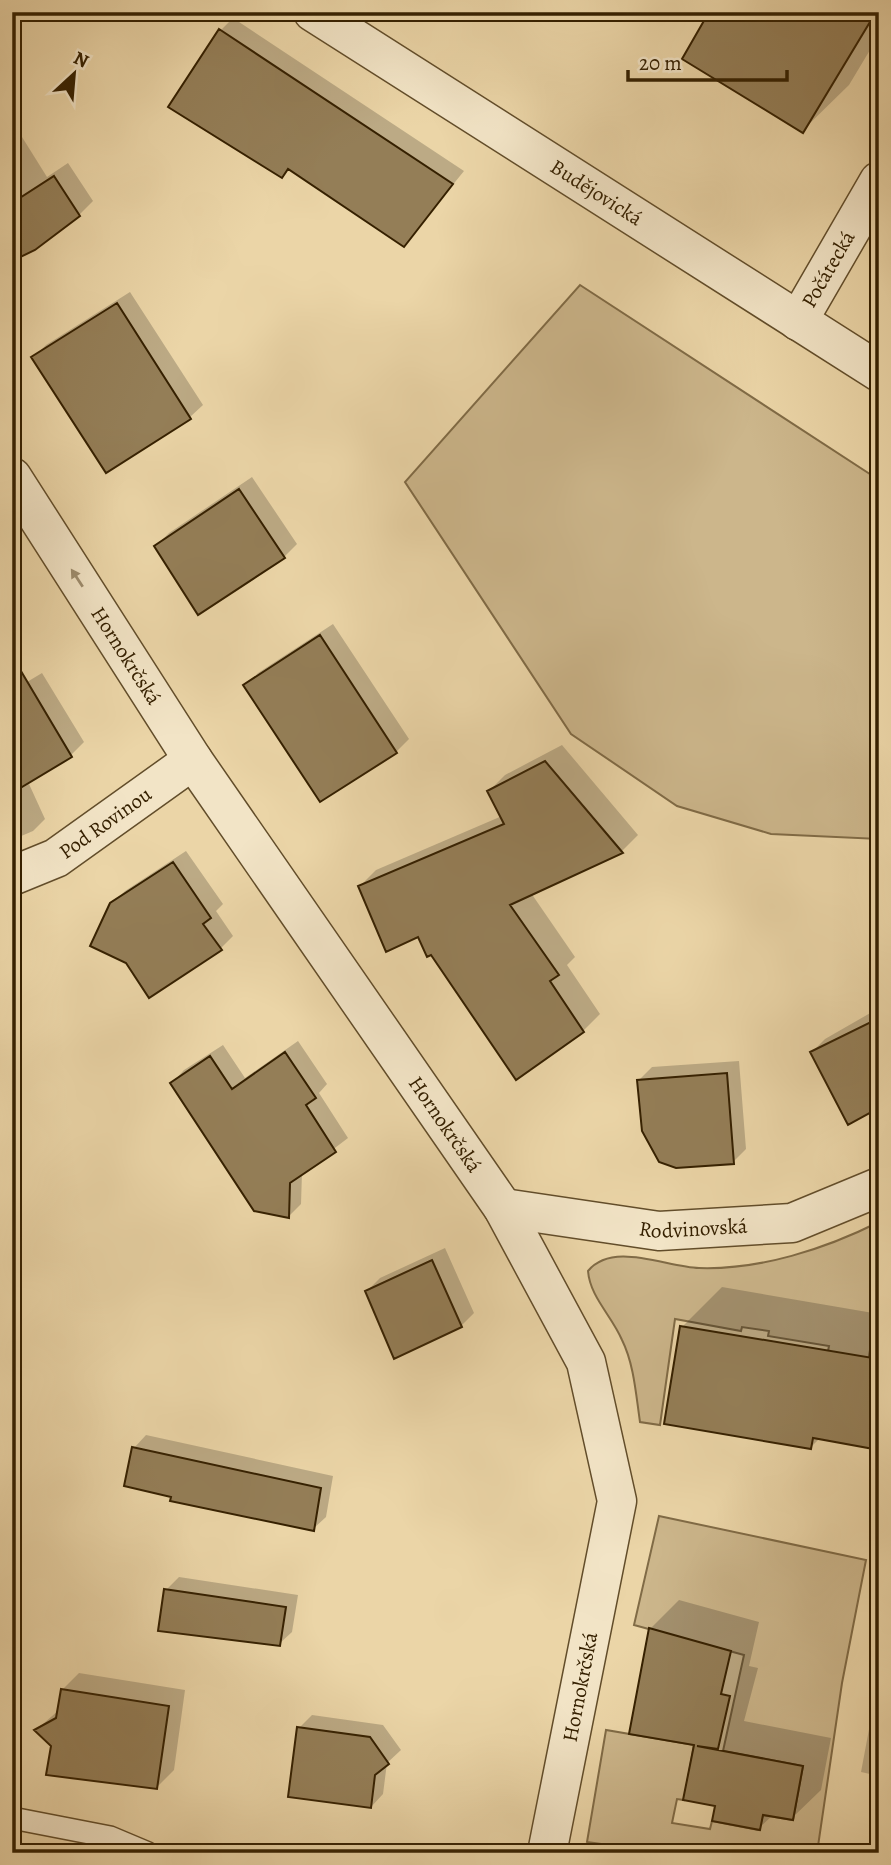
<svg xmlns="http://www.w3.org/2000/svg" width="891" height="1865" viewBox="0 0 891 1865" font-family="Alegreya,serif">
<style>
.green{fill:#ccb68b;stroke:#806b46;stroke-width:2}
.shadow{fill:#0003}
.building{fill:#947e57;stroke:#352000;stroke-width:2}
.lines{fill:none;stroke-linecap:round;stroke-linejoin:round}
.service-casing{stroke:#624d2a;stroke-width:24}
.minor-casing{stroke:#624d2a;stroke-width:41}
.tertiary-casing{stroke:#624d2a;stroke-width:41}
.service{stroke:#f2e4c6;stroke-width:21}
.minor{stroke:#f2e4c6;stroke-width:38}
.tertiary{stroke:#f2e4c6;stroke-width:38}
.oneway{fill:#9d8c6d}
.labels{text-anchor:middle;stroke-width:7;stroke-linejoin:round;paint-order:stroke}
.street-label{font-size:21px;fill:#352000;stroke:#f2e4c6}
</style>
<rect width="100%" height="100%" fill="#ebd5a7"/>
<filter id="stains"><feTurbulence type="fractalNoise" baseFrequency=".00286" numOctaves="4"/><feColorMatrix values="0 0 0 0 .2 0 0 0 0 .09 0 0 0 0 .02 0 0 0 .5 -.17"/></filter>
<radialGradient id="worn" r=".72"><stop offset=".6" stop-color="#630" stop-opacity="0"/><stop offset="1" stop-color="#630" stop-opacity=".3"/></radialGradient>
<!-- green -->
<path class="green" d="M 580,285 L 879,480 L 879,839 L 771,834 L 677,806 L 571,734 L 405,482 Z
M 879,1222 L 879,1345 L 871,1344 L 868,1362 L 827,1356 L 829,1346 L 768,1336 L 769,1331 L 742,1327 L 741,1331 L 675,1319 L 660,1425 L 640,1422 C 636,1395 634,1364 622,1340 C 612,1316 590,1297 588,1271 C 613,1241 666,1267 699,1268 C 760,1270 825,1249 879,1222 Z
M 659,1516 L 866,1560 L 842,1683 L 817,1853 L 665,1853 L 587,1842 L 606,1730 L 694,1745 L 684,1800 L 677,1799 L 672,1823 L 710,1829 L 712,1821 L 759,1830 L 763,1815 L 793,1820 L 803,1766 L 723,1751 L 744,1655 L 634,1625 Z"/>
<!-- shadow -->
<path class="shadow" d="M 713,12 L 879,12 L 879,35 L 849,85 L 803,130 Z
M 233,18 L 464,171 L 404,245 L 290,168 L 281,176 L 221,30 Z
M 12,121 L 47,177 L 68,163 L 93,201 L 79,215 L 12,259 Z
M 130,292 L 203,405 L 190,417 L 107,471 L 34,357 L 46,345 Z
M 252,477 L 297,544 L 284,557 L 156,546 L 169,533 Z
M 333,624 L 409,739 L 396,752 L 246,685 L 258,673 Z
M 42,673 L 84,742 L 71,755 L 21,786 L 22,788 L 29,784 L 45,819 L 33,831 L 12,840 L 12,691 Z
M 562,745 L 638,835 L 622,851 L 531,893 L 575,957 L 567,965 L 600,1014 L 583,1031 L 516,1077 L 419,935 L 360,886 L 376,870 L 502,816 L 489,791 L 505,775 Z
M 186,851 L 223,904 L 216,911 L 233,936 L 220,949 L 112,904 L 125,891 Z
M 879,1008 L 879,1106 L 812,1052 L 825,1039 Z
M 298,1041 L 327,1084 L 319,1093 L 348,1138 L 302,1173 L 301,1204 L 288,1217 L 172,1083 L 184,1070 L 223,1045 L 245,1078 Z
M 739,1061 L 746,1149 L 733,1162 L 660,1160 L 643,1131 L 639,1080 L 652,1067 Z
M 445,1248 L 474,1313 L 461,1326 L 367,1291 L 380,1278 Z
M 722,1287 L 879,1314 L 879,1448 L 820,1438 L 811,1447 L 682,1327 Z
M 146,1435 L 333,1476 L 326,1517 L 313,1529 L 134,1448 Z
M 179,1577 L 298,1595 L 292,1632 L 279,1644 L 166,1590 Z
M 679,1600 L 759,1622 L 749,1666 L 758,1668 L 744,1721 L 831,1738 L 821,1790 L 792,1818 L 773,1815 L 759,1828 L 718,1804 L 650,1629 Z
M 79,1673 L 185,1690 L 174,1770 L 157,1787 L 36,1730 L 59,1710 L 62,1690 Z
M 879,1676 L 879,1776 L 861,1772 Z
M 312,1715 L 383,1725 L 401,1750 L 387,1763 L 383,1794 L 371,1807 L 299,1728 Z"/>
<!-- building -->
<path class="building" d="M 709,12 L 876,12 L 803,133 L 682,59 Z
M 219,29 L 453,184 L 404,247 L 288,169 L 282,178 L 168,107 Z
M 54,176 L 80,216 L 35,250 L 12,261 L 12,203 Z
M 117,303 L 191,419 L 106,473 L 31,357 Z
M 239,489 L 285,558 L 198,615 L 154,546 Z
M 320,635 L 397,753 L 320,802 L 243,685 Z
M 12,656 L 72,757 L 12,793 Z
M 545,761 L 623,853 L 510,905 L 559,975 L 550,981 L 584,1032 L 516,1080 L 431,955 L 427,957 L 418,937 L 386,952 L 358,886 L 504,824 L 487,791 Z
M 173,862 L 211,918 L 203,924 L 222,950 L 149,998 L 126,963 L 90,946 L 110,903 Z
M 879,1018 L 879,1108 L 848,1125 L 810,1052 Z
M 285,1052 L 316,1098 L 306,1105 L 336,1152 L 290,1183 L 289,1218 L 254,1211 L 170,1083 L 210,1056 L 232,1089 Z
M 727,1073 L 734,1164 L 676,1168 L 659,1162 L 642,1131 L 637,1080 Z
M 432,1260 L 462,1327 L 394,1359 L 365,1291 Z
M 680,1326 L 879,1359 L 879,1450 L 813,1438 L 811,1449 L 664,1424 Z
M 132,1447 L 321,1488 L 314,1531 L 170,1501 L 171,1497 L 124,1486 Z
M 164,1589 L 286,1607 L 280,1646 L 158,1631 Z
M 649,1628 L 731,1651 L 721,1694 L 730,1696 L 718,1749 L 697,1746 L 803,1766 L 793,1820 L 763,1815 L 760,1830 L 712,1821 L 715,1806 L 683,1800 L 694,1745 L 629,1734 Z
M 61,1689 L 169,1706 L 157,1789 L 46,1775 L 51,1746 L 34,1730 L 56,1718 Z
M 297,1727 L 370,1737 L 389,1764 L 375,1775 L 371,1808 L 288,1797 Z"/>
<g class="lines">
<!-- service casing -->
<g class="service-casing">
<path id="service" d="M 12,1818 L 110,1837 L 148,1853"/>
</g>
<!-- minor casing -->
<g class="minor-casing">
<g id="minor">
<path id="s1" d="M 798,321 L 879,181"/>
<path id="s2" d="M 12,477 L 193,760 L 503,1208 L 586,1362 L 617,1501 L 547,1853"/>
<path id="s3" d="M 12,876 L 56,858 L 193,760"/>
<path id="s4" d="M 503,1208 L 659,1231 L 792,1223 L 879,1187"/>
</g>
</g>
<!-- tertiary casing -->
<g class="tertiary-casing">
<g id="tertiary">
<path id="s5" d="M 313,12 L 879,372"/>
</g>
</g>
<!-- service -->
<use href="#service" class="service"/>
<!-- minor -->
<use href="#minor" class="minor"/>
<!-- tertiary -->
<use href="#tertiary" class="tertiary"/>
</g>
<!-- one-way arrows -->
<defs><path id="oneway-solid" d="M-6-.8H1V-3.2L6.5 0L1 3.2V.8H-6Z" transform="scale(1.75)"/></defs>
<use class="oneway" href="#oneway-solid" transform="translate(77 578) rotate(-123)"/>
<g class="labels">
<!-- street labels -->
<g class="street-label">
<text dy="7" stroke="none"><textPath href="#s5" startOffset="336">Budějovická</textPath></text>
<text dy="7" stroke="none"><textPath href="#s1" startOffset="60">Počátecká</textPath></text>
<text dy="7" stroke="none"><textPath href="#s2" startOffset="212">Hornokrčská</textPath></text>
<text dy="7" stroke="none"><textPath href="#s3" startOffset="108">Pod Rovinou</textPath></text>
<text dy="7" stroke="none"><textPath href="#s2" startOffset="779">Hornokrčská</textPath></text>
<text dy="7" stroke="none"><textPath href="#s4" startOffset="192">Rodvinovská</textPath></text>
<text transform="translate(580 1687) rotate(-79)" y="7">Hornokrčská</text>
</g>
</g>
<!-- margin -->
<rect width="891" height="1865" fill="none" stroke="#ebd5a7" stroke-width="42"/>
<rect x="14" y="14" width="863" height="1837" fill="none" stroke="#352000" stroke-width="3.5"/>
<rect x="21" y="21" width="849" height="1823" fill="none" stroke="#352000" stroke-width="2"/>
<!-- north arrow -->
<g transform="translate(74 74) rotate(26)" stroke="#f2e4c6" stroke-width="5" paint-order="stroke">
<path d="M0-5L12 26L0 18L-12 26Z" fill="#352000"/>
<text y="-10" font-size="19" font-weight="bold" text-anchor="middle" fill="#352000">N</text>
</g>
<!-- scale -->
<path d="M628 70v10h159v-10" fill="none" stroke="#352000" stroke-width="3.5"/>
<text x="639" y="70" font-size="21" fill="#352000" stroke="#f2e4c6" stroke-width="5" paint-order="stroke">20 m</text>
<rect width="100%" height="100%" filter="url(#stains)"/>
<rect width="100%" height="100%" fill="url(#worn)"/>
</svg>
